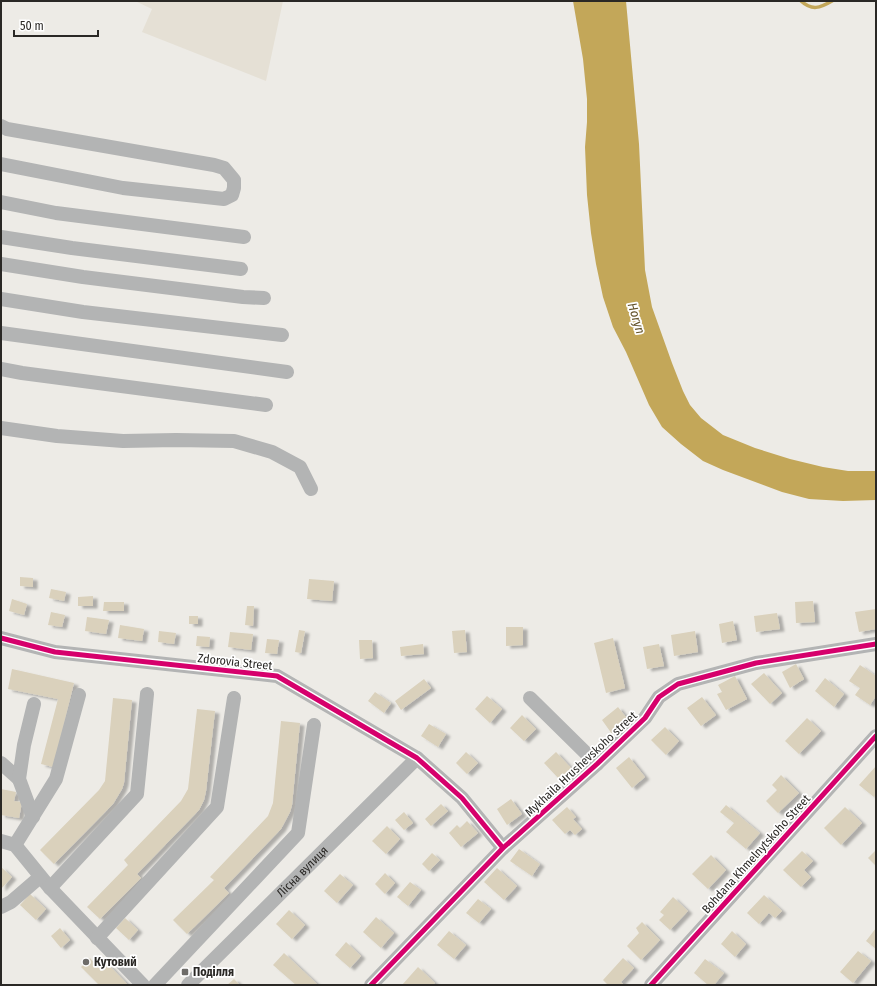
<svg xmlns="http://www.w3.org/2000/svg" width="877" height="986" viewBox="0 0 877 986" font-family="'Fira Sans Condensed',sans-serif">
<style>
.built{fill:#e5e0d5}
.water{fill:#c3a759}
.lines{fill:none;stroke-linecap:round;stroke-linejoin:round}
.stream{stroke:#c3a759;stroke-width:3.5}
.building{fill:#dad1bc;filter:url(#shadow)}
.minor{stroke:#b3b4b4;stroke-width:14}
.cycleway-casing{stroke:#fff;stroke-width:8}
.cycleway{stroke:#d6006c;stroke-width:5}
.poi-dot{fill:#6e6c69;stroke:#fff;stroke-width:1.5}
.labels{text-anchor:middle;stroke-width:3.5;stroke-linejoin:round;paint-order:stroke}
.street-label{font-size:12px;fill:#2a2825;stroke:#fff}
.poi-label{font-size:12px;font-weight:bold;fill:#2a2825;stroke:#fff;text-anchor:start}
.water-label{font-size:13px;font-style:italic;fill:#635229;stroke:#fff}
</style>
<defs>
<filter id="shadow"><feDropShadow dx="4.5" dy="2.5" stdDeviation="1" flood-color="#0004"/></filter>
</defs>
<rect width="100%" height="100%" fill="#edebe6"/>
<!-- built -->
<path class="built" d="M 135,1 L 283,1 L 266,81 L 142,32 L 152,9 Z"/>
<!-- water -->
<path class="water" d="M 573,1 L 626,1 L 639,144 L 645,270 L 652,307 L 672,363 L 683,391 L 690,405 L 701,418 L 723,435 L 755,448 L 790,459 L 823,467 L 848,471 L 876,471 L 876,500 L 843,501 L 809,499 L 782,492 L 723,470 L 703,461 L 681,444 L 662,427 L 649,405 L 626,352 L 613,327 L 603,297 L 596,264 L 591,233 L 587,195 L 585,147 L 587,122 L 587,99 L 583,59 Z"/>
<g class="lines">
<!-- stream -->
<path class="stream" d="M 801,1 C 812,11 820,8 832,1"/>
</g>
<!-- building -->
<path class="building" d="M 20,577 L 33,578 L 33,587 L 20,586 Z
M 309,579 L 334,581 L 332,601 L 307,599 Z
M 51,589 L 66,592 L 64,601 L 49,598 Z
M 93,596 L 93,606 L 78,606 L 78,597 Z
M 12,599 L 27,604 L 24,615 L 9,611 Z
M 813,601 L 815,622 L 796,623 L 795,602 Z
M 104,602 L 124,602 L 124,611 L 103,611 Z
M 247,606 L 254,606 L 253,626 L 245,625 Z
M 876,609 L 876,629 L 859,632 L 855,612 Z
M 51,612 L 65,615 L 62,627 L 48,625 Z
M 777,613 L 780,629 L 756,632 L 754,616 Z
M 189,616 L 198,616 L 198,624 L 189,624 Z
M 87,617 L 109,620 L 106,634 L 85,631 Z
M 733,621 L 737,640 L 722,643 L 719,624 Z
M 120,625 L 144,629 L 142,641 L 118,638 Z
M 506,627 L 523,627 L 523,645 L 506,646 Z
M 299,630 L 305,631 L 301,653 L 295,652 Z
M 465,630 L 467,652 L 454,653 L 452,631 Z
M 159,631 L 176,633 L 174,644 L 158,642 Z
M 695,631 L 698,652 L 674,656 L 671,635 Z
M 230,632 L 253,634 L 251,650 L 228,647 Z
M 197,636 L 210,637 L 209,647 L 196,646 Z
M 613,638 L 625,688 L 606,693 L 594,643 Z
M 267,639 L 279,640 L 277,654 L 265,653 Z
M 359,640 L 372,640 L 373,658 L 360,659 Z
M 423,644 L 424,654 L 401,656 L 400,647 Z
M 659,644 L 664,666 L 647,669 L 643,647 Z
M 796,664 L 804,679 L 790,688 L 782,672 Z
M 860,665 L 876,676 L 876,696 L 870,705 L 855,695 L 860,688 L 849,681 Z
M 12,669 L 74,683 L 53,767 L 41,764 L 58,699 L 8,689 Z
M 764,673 L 782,693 L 770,704 L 751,684 Z
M 735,676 L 747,699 L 726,710 L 717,694 L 722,692 L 718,685 Z
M 825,678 L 844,694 L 834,707 L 815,691 Z
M 424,679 L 431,688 L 401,710 L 395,701 Z
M 375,692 L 391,703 L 384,713 L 368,701 Z
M 487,696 L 502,709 L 490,723 L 475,709 Z
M 702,697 L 716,715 L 701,726 L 687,708 Z
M 113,698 L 132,700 L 124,783 L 122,789 L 113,804 L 54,864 L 40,850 L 99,790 L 105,781 Z
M 618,707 L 629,721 L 612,734 L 602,720 Z
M 197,709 L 215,711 L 206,791 L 204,800 L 199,810 L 137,874 L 141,878 L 100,919 L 87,907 L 128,865 L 124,860 L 181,801 L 188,789 Z
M 522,715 L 536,729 L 524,741 L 510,728 Z
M 807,718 L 821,731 L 799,754 L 785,741 Z
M 281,721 L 300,723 L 292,805 L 290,812 L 281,829 L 224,888 L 229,893 L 187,934 L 173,920 L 214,880 L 210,877 L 268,816 L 273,803 Z
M 429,724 L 446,734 L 438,747 L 421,736 Z
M 665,727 L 679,741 L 666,755 L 651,740 Z
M 466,752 L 478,763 L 467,774 L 456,763 Z
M 556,752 L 572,769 L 560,780 L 544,763 Z
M 629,757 L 645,777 L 632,788 L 616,768 Z
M 876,766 L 876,795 L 874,797 L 859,785 Z
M 781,775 L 799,793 L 778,813 L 766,801 L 777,790 L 772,785 Z
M 1,789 L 16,792 L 14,801 L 22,802 L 19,818 L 1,815 Z
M 511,799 L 522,814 L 507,825 L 497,809 Z
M 441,804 L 448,811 L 431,826 L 425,819 Z
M 726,805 L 760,833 L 746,849 L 726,832 L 734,823 L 720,812 Z
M 567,807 L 576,817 L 573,819 L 582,829 L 575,835 L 570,830 L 565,834 L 552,820 Z
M 845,807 L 862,823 L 841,845 L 824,828 Z
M 404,812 L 413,823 L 404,830 L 395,820 Z
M 467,821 L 478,833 L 461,847 L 449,833 L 457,825 L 460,828 Z
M 387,826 L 400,839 L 386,854 L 372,841 Z
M 519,849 L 540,864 L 532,876 L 510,861 Z
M 876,850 L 876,866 L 868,858 Z
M 802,851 L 813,861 L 804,870 L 811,877 L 801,887 L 783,870 Z
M 432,853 L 440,860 L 429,871 L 422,864 Z
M 711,855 L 726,870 L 708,889 L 692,874 Z
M 1,867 L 12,877 L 1,889 Z
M 497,868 L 517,886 L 504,900 L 484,882 Z
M 385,873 L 395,883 L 385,894 L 375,884 Z
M 340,874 L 353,885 L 337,903 L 324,891 Z
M 410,882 L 421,890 L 408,906 L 397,897 Z
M 30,894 L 46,909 L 36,920 L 20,905 Z
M 764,895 L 782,911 L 775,918 L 769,913 L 759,924 L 747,913 Z
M 673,897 L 688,911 L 670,930 L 659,920 L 664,915 L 660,912 Z
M 478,899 L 491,909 L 479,923 L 466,913 Z
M 289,910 L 305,925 L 292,939 L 276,924 Z
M 376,917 L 394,933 L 381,948 L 363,932 Z
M 125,918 L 138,930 L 129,940 L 116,928 Z
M 642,922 L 660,940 L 641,960 L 627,946 L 639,933 L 636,928 Z
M 60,928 L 70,940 L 61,948 L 51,936 Z
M 876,928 L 876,949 L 866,941 Z
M 449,931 L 466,945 L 454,959 L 437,945 Z
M 732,931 L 746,944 L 735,957 L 721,944 Z
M 346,942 L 361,956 L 350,968 L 335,955 Z
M 858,951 L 871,961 L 853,983 L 840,972 Z
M 284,953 L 318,985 L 296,985 L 273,965 Z
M 90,958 L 96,965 L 106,962 L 128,985 L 99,985 L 81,967 Z
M 623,958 L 634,968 L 621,982 L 624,985 L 608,985 L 603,980 Z
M 705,959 L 724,973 L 714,985 L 708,985 L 694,973 Z
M 418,967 L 435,983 L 433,985 L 402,985 Z
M 234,979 L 240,985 L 227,985 Z"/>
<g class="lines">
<!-- minor -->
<g class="minor">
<path d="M 1,126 L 7,129 L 156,155 L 214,165 L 224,168 L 234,180 L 234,188 L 232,195 L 224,199 L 123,188 L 1,164"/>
<path d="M 1,202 L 56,213 L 244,237"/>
<path d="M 1,237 L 72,248 L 241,269"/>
<path d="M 1,264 L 83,277 L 243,297 L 264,298"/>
<path d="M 1,299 L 83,312 L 282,335"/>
<path d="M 1,333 L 287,372"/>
<path d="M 1,369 L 22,373 L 266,405"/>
<path d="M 1,428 L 57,436 L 123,441 L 176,440 L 234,441 L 272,452 L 300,467 L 311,489"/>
<path d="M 1,638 L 55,652 L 277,676 L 417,758 L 462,798 L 503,848"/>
<path d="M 530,698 L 597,764"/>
<path d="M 1,763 L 19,779"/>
<path d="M 33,817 L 19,779 L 24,745 L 34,704"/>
<path d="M 1,841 L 15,845 L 50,888 L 143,985"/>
<path d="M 15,845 L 56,779 L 79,695"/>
<path d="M 50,888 L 137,794 L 147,694"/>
<path d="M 1,907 L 11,902 L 40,877"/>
<path d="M 97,938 L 217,807 L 234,698"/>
<path d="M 155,985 L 298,833 L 314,725"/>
<path id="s1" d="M 188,985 L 417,758"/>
<path d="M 371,985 L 503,848 L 597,764 L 645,718 L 659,697 L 678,684 L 756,663 L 876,644"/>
<path d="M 651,985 L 876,736"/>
</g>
<!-- cycleway casing -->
<g class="cycleway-casing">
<path id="cycleway" d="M 1,638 L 55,652 L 277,676 L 417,758 L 462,798 L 503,848
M 371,985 L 503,848 L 597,764 L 645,718 L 659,697 L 678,684 L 756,663 L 876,644
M 651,985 L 876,736"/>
</g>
<!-- cycleway -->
<use href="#cycleway" class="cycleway"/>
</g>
<!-- markers -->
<g class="poi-dot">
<circle cx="86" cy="962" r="4"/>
<rect x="181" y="968" width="8" height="8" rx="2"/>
</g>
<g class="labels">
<!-- street labels -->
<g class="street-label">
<text transform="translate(235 662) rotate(6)" y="4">Zdorovia Street</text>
<text transform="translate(581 764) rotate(-43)" y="4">Mykhaila Hrushevskoho street</text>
<text transform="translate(756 854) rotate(-48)" y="4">Bohdana Khmelnytskoho Street</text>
<text dy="4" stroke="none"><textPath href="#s1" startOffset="161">Лісна вулиця</textPath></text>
</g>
<!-- poi labels -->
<g class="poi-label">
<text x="94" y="966">Кутовий</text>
<text x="193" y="976">Поділля</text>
</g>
<!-- water labels -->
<g class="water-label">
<text transform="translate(637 318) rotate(73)" y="5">Horyn</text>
</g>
</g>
<!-- border -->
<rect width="877" height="986" fill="none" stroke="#2a2825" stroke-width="4"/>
<!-- scale -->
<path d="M14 30v6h84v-6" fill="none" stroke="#2a2825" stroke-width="2"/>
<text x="20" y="30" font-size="12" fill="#2a2825" stroke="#ffffff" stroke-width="3" paint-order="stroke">50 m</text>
</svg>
